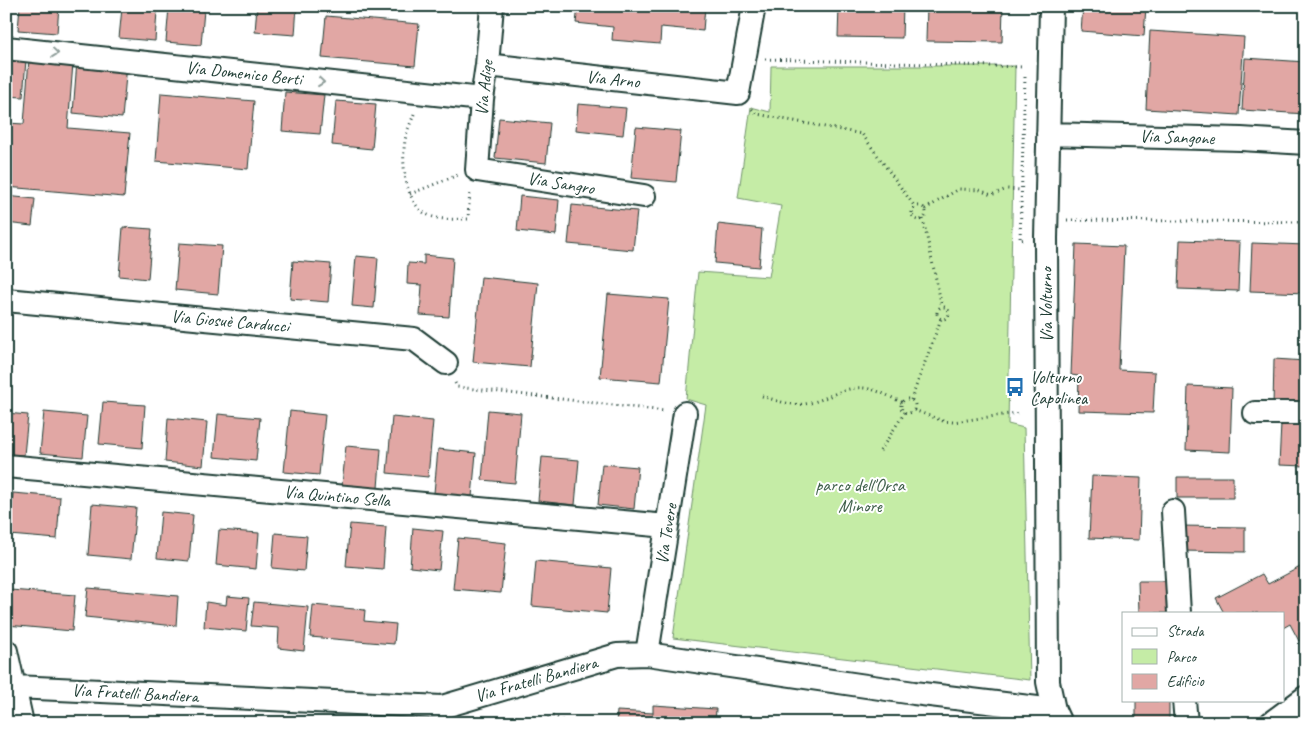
<svg xmlns="http://www.w3.org/2000/svg" width="1312" height="729" viewBox="0 0 1312 729" font-family="Caveat,sans-serif">
<style>
.green{fill:#c5eca6;stroke:#72946d}
.building{fill:#e1a7a4;stroke:#1f3d34}
.lines{fill:none;stroke-linecap:round;stroke-linejoin:round}
.minor-casing{stroke:#1f3d34;stroke-width:26}
.path{stroke:#1f3d34;stroke-width:3;stroke-dasharray:1 4;stroke-linecap:butt}
.minor{stroke:#fff;stroke-width:22}
.oneway{stroke:#8f9e9a}
.labels{text-anchor:middle;stroke-width:4;stroke-linejoin:round;paint-order:stroke}
.street-label{font-size:18px;fill:#1f3d34;stroke:#fff}
.poi-label{font-size:18px;fill:#1f3d34;stroke:#fff;text-anchor:start}
.park-label{font-size:18px;fill:#40604b;stroke:#fff}
</style>
<rect width="100%" height="100%" fill="#fff"/>
<filter id="ink" filterUnits="userSpaceOnUse"><feTurbulence type="fractalNoise" baseFrequency=".02" numOctaves="2"/><feDisplacementMap in="SourceGraphic" scale="10" xChannelSelector="R" yChannelSelector="G"/><feConvolveMatrix kernelMatrix="1 2 1 2 8 2 1 2 1" color-interpolation-filters="sRGB"/></filter>
<g filter="url(#ink)">
<!-- green -->
<path class="green" d="M 771,66 L 1015,66 L 1008,424 L 1024,428 L 1030,680 L 673,638 L 706,405 L 686,399 L 698,272 L 769,277 L 781,206 L 738,198 L 751,107 L 770,112 Z"/>
<!-- building -->
<path class="building" d="M 20,6 L 59,6 L 57,33 L 18,30 Z
M 257,6 L 297,6 L 295,35 L 255,32 Z
M 568,6 L 705,6 L 703,31 L 661,27 L 660,44 L 612,40 L 613,27 L 576,23 L 578,7 Z
M 839,6 L 903,6 L 902,38 L 838,37 Z
M 927,6 L 1003,6 L 1002,42 L 926,41 Z
M 1083,6 L 1146,6 L 1144,36 L 1081,31 Z
M 169,7 L 204,10 L 201,45 L 166,42 Z
M 122,8 L 157,11 L 155,41 L 119,38 Z
M 326,16 L 419,24 L 415,66 L 322,58 Z
M 1150,31 L 1244,37 L 1239,115 L 1146,109 Z
M 1245,58 L 1306,62 L 1306,114 L 1242,110 Z
M 6,59 L 26,60 L 23,97 L 6,96 Z
M 29,59 L 73,63 L 68,128 L 130,133 L 124,197 L 6,187 L 7,123 L 24,124 Z
M 77,61 L 127,65 L 122,118 L 73,113 Z
M 285,92 L 324,95 L 320,134 L 282,131 Z
M 161,93 L 254,101 L 248,169 L 156,161 Z
M 336,101 L 376,104 L 372,149 L 332,145 Z
M 578,104 L 626,108 L 623,135 L 576,130 Z
M 499,118 L 550,123 L 546,163 L 495,158 Z
M 636,127 L 681,131 L 676,182 L 631,178 Z
M 6,196 L 35,199 L 32,226 L 6,223 Z
M 520,196 L 559,200 L 556,235 L 517,231 Z
M 572,205 L 637,211 L 633,250 L 568,244 Z
M 718,224 L 762,229 L 759,267 L 715,263 Z
M 123,227 L 152,229 L 148,279 L 119,276 Z
M 1180,240 L 1240,242 L 1238,291 L 1178,289 Z
M 179,243 L 222,246 L 218,294 L 175,290 Z
M 1252,243 L 1306,245 L 1306,293 L 1250,291 Z
M 1076,244 L 1124,246 L 1119,370 L 1155,372 L 1153,413 L 1078,411 L 1079,376 L 1071,375 Z
M 424,255 L 453,258 L 449,317 L 420,315 L 422,285 L 407,284 L 408,263 L 424,264 Z
M 356,256 L 378,258 L 374,308 L 352,306 Z
M 293,261 L 331,264 L 328,302 L 290,299 Z
M 481,277 L 538,283 L 530,367 L 473,362 Z
M 608,294 L 669,299 L 661,382 L 600,377 Z
M 1274,359 L 1306,361 L 1306,407 L 1273,406 Z
M 1188,386 L 1232,388 L 1230,452 L 1186,450 Z
M 103,402 L 145,405 L 142,448 L 99,444 Z
M 488,410 L 521,413 L 515,483 L 482,480 Z
M 290,411 L 325,415 L 319,475 L 284,472 Z
M 44,412 L 87,416 L 83,457 L 40,453 Z
M 6,413 L 28,415 L 24,455 L 6,454 Z
M 218,414 L 260,418 L 256,461 L 214,457 Z
M 392,417 L 433,421 L 428,477 L 387,473 Z
M 168,418 L 207,422 L 203,466 L 165,462 Z
M 1281,424 L 1306,425 L 1306,466 L 1279,465 Z
M 346,446 L 381,449 L 378,488 L 342,485 Z
M 438,449 L 476,453 L 472,497 L 434,493 Z
M 542,457 L 579,460 L 575,505 L 538,501 Z
M 602,464 L 638,467 L 634,509 L 598,505 Z
M 1092,476 L 1141,478 L 1139,540 L 1089,538 Z
M 1177,477 L 1233,477 L 1233,498 L 1177,498 Z
M 13,493 L 60,497 L 57,539 L 9,535 Z
M 92,504 L 136,508 L 131,559 L 88,555 Z
M 161,512 L 193,515 L 189,561 L 157,558 Z
M 350,524 L 386,527 L 383,569 L 346,566 Z
M 1180,526 L 1245,527 L 1245,552 L 1180,551 Z
M 413,528 L 443,531 L 439,570 L 410,567 Z
M 219,530 L 259,533 L 256,569 L 216,565 Z
M 275,533 L 307,536 L 304,571 L 272,568 Z
M 458,538 L 506,543 L 501,593 L 453,589 Z
M 536,561 L 611,568 L 607,613 L 532,606 Z
M 1302,566 L 1306,574 L 1306,637 L 1299,641 L 1290,624 L 1283,628 L 1283,613 L 1224,613 L 1216,598 L 1262,574 L 1268,584 Z
M 1138,581 L 1166,581 L 1167,613 L 1139,613 Z
M 88,588 L 178,596 L 176,626 L 85,617 Z
M 10,590 L 75,595 L 72,631 L 7,625 Z
M 227,596 L 249,598 L 246,631 L 204,627 L 206,602 L 226,605 Z
M 254,602 L 308,607 L 304,651 L 278,648 L 279,628 L 251,626 Z
M 313,605 L 365,610 L 364,621 L 396,624 L 394,644 L 310,637 Z
M 1136,701 L 1169,701 L 1169,723 L 1121,723 L 1121,721 L 1136,721 Z
M 653,705 L 716,709 L 715,723 L 616,723 L 617,711 L 653,713 Z"/>
<g class="lines">
<!-- minor casing -->
<g class="minor-casing">
<path id="minor" d="M 492,6 L 487,65 L 482,99 L 477,170 L 644,196
M 1051,6 L 1046,238 L 1048,682 L 1054,710 L 1060,723
M 6,48 L 482,99
M 487,65 L 738,93 L 754,6
M 1048,134 L 1241,139 L 1306,143
M 6,300 L 414,339 L 446,363
M 1255,413 L 1306,413
M 6,466 L 667,526
M 1173,511 L 1179,613
M 6,651 L 22,723
M 647,654 L 685,413
M 15,687 L 442,707 L 617,655 L 647,654 L 914,693 L 1054,710
M 1184,700 L 1186,723
M 1271,723 L 1306,697"/>
</g>
<!-- path -->
<path class="path" d="M 765,59 L 1024,67
M 1025,77 L 1020,240 L 1026,239
M 752,109 L 757,114 L 862,134 L 915,207
M 414,114 C 412,120 409,126 407,132 C 400,155 403,201 426,214 C 439,221 454,219 468,219 L 470,191
M 410,194 L 458,175
M912 213a7 7 0 1 1 14 0a7 7 0 1 1-14 0Z
M 925,209 L 959,189 L 980,190 L 991,195 L 1007,189 L 1021,190
M 923,219 L 942,307
M 1067,220 L 1306,222
M937 313a6 6 0 1 1 12 0a6 6 0 1 1-12 0Z
M 455,383 L 457,387 L 665,411
M 762,396 C 775,400 790,406 804,404 C 824,402 842,386 863,388 C 877,389 890,397 903,403
M901 406a7 7 0 1 1 14 0a7 7 0 1 1-14 0Z
M 911,400 L 941,319
M 914,410 L 943,421 L 953,422 L 1017,413
M 880,451 L 905,412
M 539,723 L 553,716 L 567,723"/>
<!-- minor -->
<use href="#minor" class="minor"/>
</g>
<!-- one-way arrows -->
<defs><path id="oneway-chevron" d="M-2-3.5L2.5 0L-2 3.5" fill="none" stroke-width="1.6" stroke-linecap="round" stroke-linejoin="round" transform="scale(1.25)"/></defs>
<g class="oneway">
<use href="#oneway-chevron" transform="translate(55 53) rotate(6)"/>
<use href="#oneway-chevron" transform="translate(321 82) rotate(6)"/>
</g>
</g>
<!-- icons -->
<defs>
<g id="bus-bare" transform="scale(1.5)"><path d="M-5-6H5V4H4V6H2V4H-2V6H-4V4H-5ZM-3.5-4V0h7V-4ZM-3.5 1.2v1.5H-2V1.2ZM2 1.2v1.5H3.5V1.2Z" fill="#1f6fb2" stroke="#fff" stroke-width="2.5" paint-order="stroke"/></g>
</defs>
<g fill-rule="evenodd">
<use href="#bus-bare" x="1015" y="387"/>
</g>
<g class="labels">
<!-- street labels -->
<g class="street-label">
<text transform="translate(244 73) rotate(6)" y="6">Via Domenico Berti</text>
<text transform="translate(613 79) rotate(6)" y="6">Via Arno</text>
<text transform="translate(484 88) rotate(-84)" y="6">Via Adige</text>
<text transform="translate(1177 137) rotate(2)" y="6">Via Sangone</text>
<text transform="translate(561 183) rotate(9)" y="6">Via Sangro</text>
<text transform="translate(1046 305) rotate(-90)" y="6">Via Volturno</text>
<text transform="translate(230 321) rotate(5)" y="6">Via Giosuè Carducci</text>
<text transform="translate(337 496) rotate(5)" y="6">Via Quintino Sella</text>
<text transform="translate(666 534) rotate(-81)" y="6">Via Tevere</text>
<text transform="translate(536 679) rotate(-16)" y="6">Via Fratelli Bandiera</text>
<text transform="translate(135 693) rotate(3)" y="6">Via Fratelli Bandiera</text>
</g>
<!-- poi labels -->
<g class="poi-label">
<text x="1030" y="383">Volturno<tspan x="1030" dy="21">Capolinea</tspan></text>
</g>
<!-- park labels -->
<g class="park-label">
<text x="860" y="491">parco dell'Orsa<tspan x="860" dy="21">Minore</tspan></text>
</g>
</g>
<!-- margin -->
<rect width="1312" height="729" fill="none" stroke="#fff" stroke-width="25"/>
<rect x="12" y="12" width="1287" height="704" fill="none" stroke="#1f3d34" stroke-width="2" filter="url(#ink)"/>
<!-- legend -->
<rect x="1122" y="612" width="162" height="90" fill="#ffffff" stroke="#a5b1ae"/>
<rect x="1132" y="628" width="25" height="8" fill="#ffffff" stroke="#a5b1ae"/>
<text x="1167" y="636" font-size="15" fill="#1f3d34">Strada</text>
<rect x="1132" y="649" width="25" height="15" fill="#c5eca6" stroke="#a5b1ae"/>
<text x="1167" y="662" font-size="15" fill="#1f3d34">Parco</text>
<rect x="1132" y="674" width="25" height="15" fill="#e1a7a4" stroke="#a5b1ae"/>
<text x="1167" y="686" font-size="15" fill="#1f3d34">Edificio</text>
</svg>
